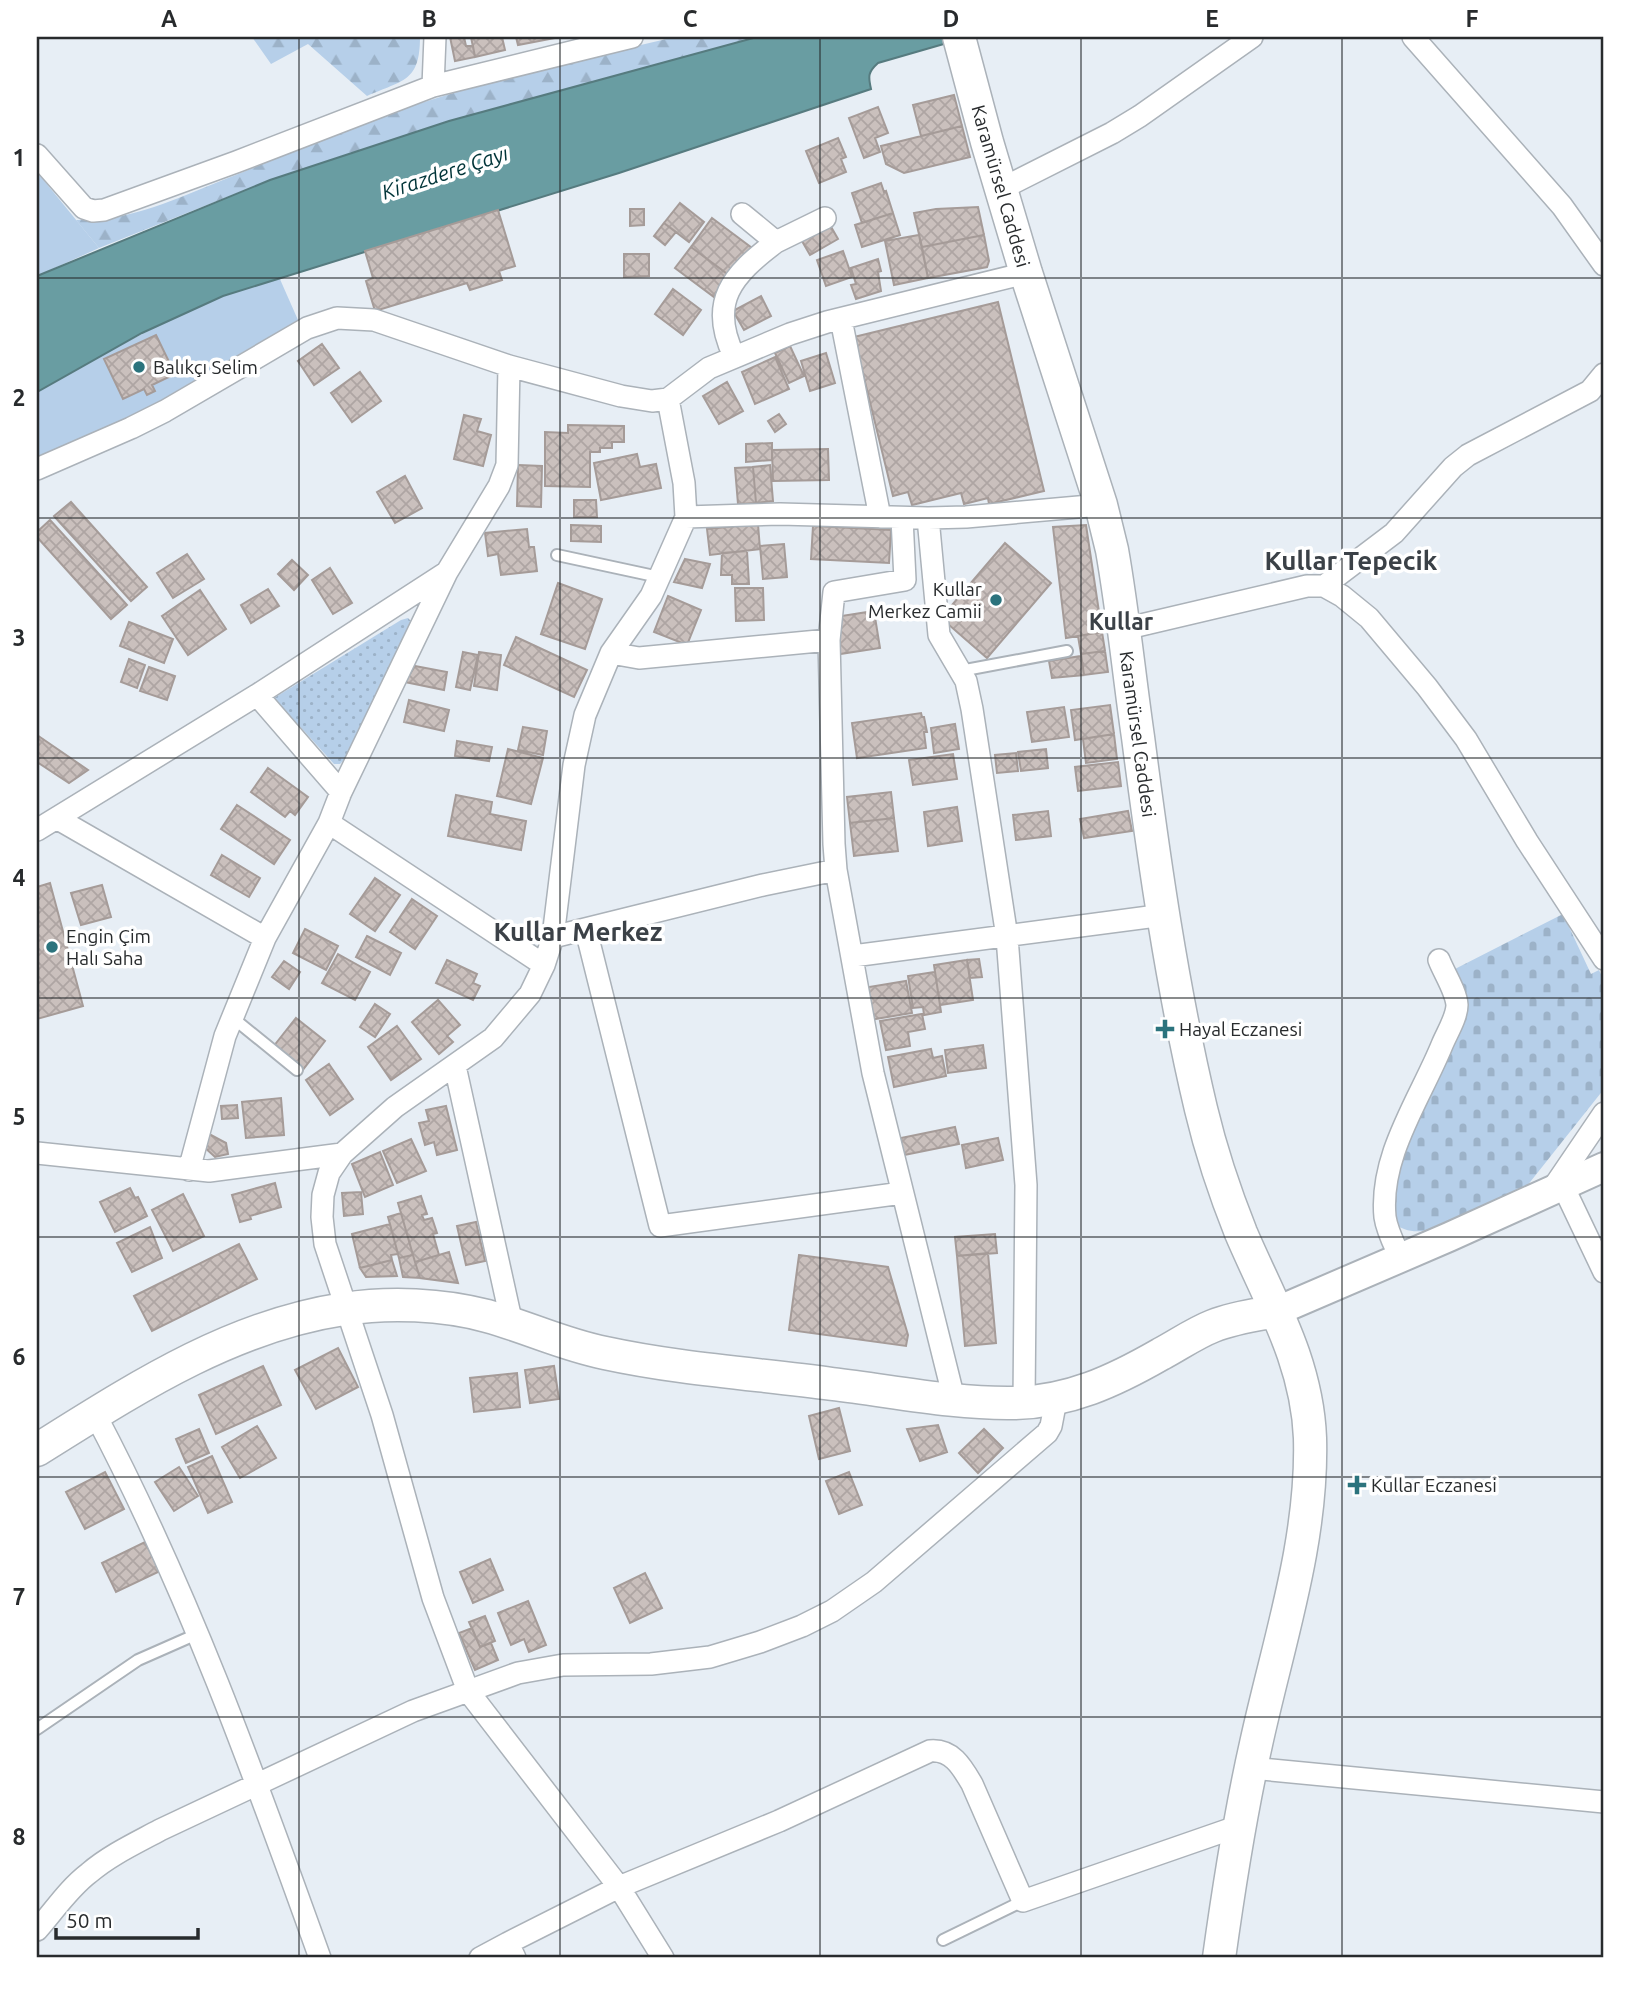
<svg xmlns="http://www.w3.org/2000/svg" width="1641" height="1995" viewBox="0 0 1641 1995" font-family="Ubuntu,sans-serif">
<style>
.grass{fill:url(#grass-dots)}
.forest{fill:url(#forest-firs)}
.cemetery{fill:url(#cemetery-stones)}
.green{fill:#b6cfe9}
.water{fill:#699da2;stroke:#567b7f;stroke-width:2}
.building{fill:url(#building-cross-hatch);stroke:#a59b98;stroke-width:2}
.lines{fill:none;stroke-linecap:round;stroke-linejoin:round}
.service-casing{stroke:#abb2b9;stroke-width:14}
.minor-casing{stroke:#abb2b9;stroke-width:24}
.tertiary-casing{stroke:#abb2b9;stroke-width:32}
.secondary-casing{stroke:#abb2b9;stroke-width:35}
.service{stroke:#fff;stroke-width:10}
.minor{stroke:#fff;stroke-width:21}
.tertiary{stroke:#fff;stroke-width:28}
.secondary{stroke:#fff;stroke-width:32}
.grid{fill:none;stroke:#282b2d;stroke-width:2;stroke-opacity:0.55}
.poi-dot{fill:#2b737d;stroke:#fff;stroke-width:2.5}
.labels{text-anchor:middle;stroke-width:7;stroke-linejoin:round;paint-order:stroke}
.street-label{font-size:19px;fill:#282b2d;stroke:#fff}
.poi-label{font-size:19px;fill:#282b2d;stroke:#fff;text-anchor:start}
.water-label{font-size:21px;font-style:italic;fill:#003438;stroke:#fff}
.quarter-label{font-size:23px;font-weight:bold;fill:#3b4147;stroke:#fff}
.district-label{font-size:26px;font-weight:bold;fill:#3b4147;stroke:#fff}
.neatline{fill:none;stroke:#282b2d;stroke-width:2.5}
.grid-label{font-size:23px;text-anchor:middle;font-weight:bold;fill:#282b2d}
</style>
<defs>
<pattern id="grass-dots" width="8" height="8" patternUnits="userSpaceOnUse" patternTransform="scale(1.75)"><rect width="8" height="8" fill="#b6cfe9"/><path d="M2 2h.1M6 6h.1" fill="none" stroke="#9cb2c8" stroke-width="1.8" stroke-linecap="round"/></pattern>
<pattern id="forest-firs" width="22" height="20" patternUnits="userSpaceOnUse" patternTransform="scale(1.75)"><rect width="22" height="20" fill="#b6cfe9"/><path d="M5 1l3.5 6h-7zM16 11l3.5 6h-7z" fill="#9cb2c8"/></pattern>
<pattern id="cemetery-stones" width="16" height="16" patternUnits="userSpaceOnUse" patternTransform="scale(1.75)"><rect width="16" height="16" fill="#b6cfe9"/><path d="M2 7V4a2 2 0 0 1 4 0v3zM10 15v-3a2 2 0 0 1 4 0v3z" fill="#9cb2c8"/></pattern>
<pattern id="building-cross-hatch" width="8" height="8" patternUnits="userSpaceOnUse" patternTransform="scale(1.75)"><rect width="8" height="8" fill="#cac0bd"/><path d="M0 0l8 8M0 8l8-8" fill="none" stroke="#aea5a3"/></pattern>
</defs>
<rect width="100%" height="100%" fill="#e7eef5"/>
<!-- grass -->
<path class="grass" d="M 408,618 L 411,621 L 345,759 L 340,764 L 334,764 L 274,698 L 401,620 Z"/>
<!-- forest -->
<path class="forest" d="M 252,37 L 420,37 C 420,82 403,80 367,96 L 308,44 L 271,64 Z
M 675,37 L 757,37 L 449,121 L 270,180 L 99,248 L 76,220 C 128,222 175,199 223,180 C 286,155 348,128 412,106 C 498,77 587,58 675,37 Z"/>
<!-- cemetery -->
<path class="cemetery" d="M 1563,914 L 1591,974 L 1599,970 L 1604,981 L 1604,1089 L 1523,1191 L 1429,1230 C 1414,1233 1405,1231 1392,1223 L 1391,1204 L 1400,1161 L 1464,1008 L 1453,970 Z"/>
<!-- green -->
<path class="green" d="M 37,172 L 99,248 L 37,276 Z
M 279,277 L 298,320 L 134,416 L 37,458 L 37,392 C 115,348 192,302 279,277 Z"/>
<!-- water -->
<path class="water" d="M 757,37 L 968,37 L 878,63 C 868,72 868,76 871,89 L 619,173 L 223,296 L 142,333 L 37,392 L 37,276 L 270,180 L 449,121 Z"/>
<!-- building -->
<path class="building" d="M 450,37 L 464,37 L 466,46 L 473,46 L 475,57 L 455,61 Z
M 471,37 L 502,37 L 505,50 L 475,57 Z
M 516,37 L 560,37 L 518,45 Z
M 954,95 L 962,126 L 921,136 L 913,105 Z
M 878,107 L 888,133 L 875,138 L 880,152 L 864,158 L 849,118 Z
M 962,126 L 970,157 L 904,173 L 886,164 L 881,146 Z
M 838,138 L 846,157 L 841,159 L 846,172 L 819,183 L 806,151 Z
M 881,183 L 884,192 L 886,191 L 893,213 L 862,223 L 852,193 Z
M 680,203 L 704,222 L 689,242 L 664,223 Z
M 978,207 L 984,235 L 922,247 L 914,213 L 936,209 Z
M 630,209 L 644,209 L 644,225 L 630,226 Z
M 498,210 L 515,266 L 499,271 L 502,280 L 470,290 L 467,283 L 375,311 L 366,281 L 373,278 L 365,251 Z
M 893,213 L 900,235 L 862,247 L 855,225 Z
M 712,218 L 752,248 L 730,276 L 691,247 Z
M 664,223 L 676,232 L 665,245 L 654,236 Z
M 830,225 L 838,239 L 810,255 L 802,241 Z
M 919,235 L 928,278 L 894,285 L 885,241 Z
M 984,235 L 989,261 L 987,267 L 928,278 L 922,247 Z
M 691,247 L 730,276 L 714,297 L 675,268 Z
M 843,251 L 852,277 L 826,286 L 817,260 Z
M 624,254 L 649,254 L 649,276 L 624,277 Z
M 878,259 L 881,271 L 878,272 L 881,291 L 856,299 L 851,285 L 856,284 L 851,268 Z
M 673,289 L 701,310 L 683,335 L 655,314 Z
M 761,296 L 771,316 L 744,330 L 733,311 Z
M 998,302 L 1044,491 L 989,504 L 988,498 L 964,504 L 961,493 L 912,505 L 908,492 L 893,496 L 854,337 Z
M 156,335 L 175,374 L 152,385 L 155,391 L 147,395 L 144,389 L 123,399 L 104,359 Z
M 322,344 L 339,368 L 314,385 L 298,361 Z
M 790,346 L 804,376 L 789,383 L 775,353 Z
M 826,353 L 835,383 L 810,391 L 801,361 Z
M 775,357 L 789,389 L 755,404 L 742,372 Z
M 360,372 L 381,401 L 352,422 L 331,393 Z
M 727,382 L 743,411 L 719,424 L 703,396 Z
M 779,414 L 786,424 L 775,432 L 768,421 Z
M 464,415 L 481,419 L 477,431 L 491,435 L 483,466 L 454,459 Z
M 568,425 L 624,426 L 624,442 L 612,442 L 612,448 L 600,448 L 600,452 L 590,452 L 590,487 L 545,486 L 545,432 L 568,433 Z
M 772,443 L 772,460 L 746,462 L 746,444 Z
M 828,449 L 829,480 L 773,481 L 772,450 Z
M 637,454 L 640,467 L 656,464 L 661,488 L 601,500 L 594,463 Z
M 518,465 L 542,466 L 541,507 L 517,506 Z
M 770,465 L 773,501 L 756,503 L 753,467 Z
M 753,467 L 756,503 L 738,504 L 735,468 Z
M 405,476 L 422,508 L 395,523 L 377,492 Z
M 574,500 L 596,500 L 597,517 L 574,517 Z
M 71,502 L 147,587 L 131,601 L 54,516 Z
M 50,520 L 127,605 L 111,619 L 37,537 L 37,532 Z
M 758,524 L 760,549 L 710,555 L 707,529 Z
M 571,525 L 601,526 L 601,542 L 571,541 Z
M 1086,525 L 1102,632 L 1066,638 L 1053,527 Z
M 813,526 L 891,530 L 889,563 L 811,559 Z
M 527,529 L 529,547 L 534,547 L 537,571 L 501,575 L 498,554 L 488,556 L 485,533 Z
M 1005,543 L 1051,583 L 987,658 L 941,618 Z
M 784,544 L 787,577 L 763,579 L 760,546 Z
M 747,551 L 749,584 L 732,584 L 732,575 L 721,575 L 722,553 Z
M 187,554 L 204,579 L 173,598 L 157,573 Z
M 685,559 L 710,564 L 702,588 L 674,582 Z
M 292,560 L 308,575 L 294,590 L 278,574 Z
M 330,568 L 352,603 L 333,614 L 312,580 Z
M 558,583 L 602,599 L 585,649 L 541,634 Z
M 735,588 L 763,588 L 764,620 L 736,621 Z
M 268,589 L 279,606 L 251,623 L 241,605 Z
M 200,590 L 226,629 L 188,655 L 162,616 Z
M 668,596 L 701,610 L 687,645 L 654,632 Z
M 874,611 L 880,648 L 840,654 L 835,617 Z
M 129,622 L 173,639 L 164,663 L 120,646 Z
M 1102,632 L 1105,651 L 1081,654 L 1078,636 Z
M 516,637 L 587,670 L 574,697 L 504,665 Z
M 1105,651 L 1108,672 L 1084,675 L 1081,654 Z
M 463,652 L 478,655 L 470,690 L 456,687 Z
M 479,652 L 501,655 L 497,690 L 474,686 Z
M 1081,656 L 1084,675 L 1052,678 L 1049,661 Z
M 129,659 L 145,665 L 137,688 L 121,682 Z
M 415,666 L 447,672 L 444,690 L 405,682 Z
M 149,667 L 175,676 L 167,700 L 140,691 Z
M 409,700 L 449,710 L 444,731 L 404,722 Z
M 1110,705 L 1114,734 L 1075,740 L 1071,710 Z
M 1064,707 L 1069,737 L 1032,742 L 1027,712 Z
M 921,713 L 922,717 L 924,717 L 927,732 L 924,732 L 926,748 L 857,758 L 852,723 Z
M 955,724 L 959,749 L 934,753 L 931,728 Z
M 523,727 L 547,731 L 543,755 L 518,750 Z
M 1114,734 L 1117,759 L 1086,763 L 1083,739 Z
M 37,735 L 88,770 L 69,783 L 37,762 Z
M 457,741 L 492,747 L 489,761 L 455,756 Z
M 508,749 L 543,758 L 531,804 L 497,796 Z
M 1046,749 L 1048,768 L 1021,771 L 1018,752 Z
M 1016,753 L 1018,771 L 997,773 L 995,755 Z
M 953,754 L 957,779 L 913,785 L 909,760 Z
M 1118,762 L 1121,786 L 1078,791 L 1075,767 Z
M 268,768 L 308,797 L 295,815 L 290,811 L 285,817 L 251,792 Z
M 891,792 L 894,818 L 850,823 L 847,797 Z
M 456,795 L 492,802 L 490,814 L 526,821 L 521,850 L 448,836 Z
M 237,805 L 290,840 L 274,864 L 221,829 Z
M 957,807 L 962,841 L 928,846 L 924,812 Z
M 1048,811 L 1051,836 L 1016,840 L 1013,815 Z
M 1128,811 L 1132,831 L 1084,838 L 1080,819 Z
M 894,818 L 898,851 L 854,856 L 850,823 Z
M 222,855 L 260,878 L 249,897 L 211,875 Z
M 375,878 L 400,895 L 375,931 L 350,914 Z
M 50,883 L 83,1006 L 37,1019 L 37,887 Z
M 102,885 L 111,917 L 81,925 L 71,893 Z
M 412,899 L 437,916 L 415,949 L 390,932 Z
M 305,929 L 338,946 L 326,970 L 293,953 Z
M 367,936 L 401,953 L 390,975 L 356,957 Z
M 338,954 L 370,972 L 355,1000 L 322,983 Z
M 979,959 L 982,977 L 970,978 L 967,960 Z
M 447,960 L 477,974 L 473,983 L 480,986 L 473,1000 L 436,983 Z
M 967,960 L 973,1000 L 940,1005 L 934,965 Z
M 284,961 L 300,972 L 289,989 L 272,977 Z
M 935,972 L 941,1012 L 924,1015 L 923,1007 L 913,1008 L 908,976 Z
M 906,981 L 912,1013 L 869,1020 L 863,988 Z
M 438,1000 L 460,1025 L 447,1036 L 453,1042 L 439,1054 L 412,1022 Z
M 375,1004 L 390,1014 L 375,1037 L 360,1027 Z
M 922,1014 L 925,1029 L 908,1032 L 910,1046 L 886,1050 L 880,1021 Z
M 296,1018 L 325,1041 L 302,1071 L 273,1047 Z
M 397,1026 L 421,1059 L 391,1080 L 368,1047 Z
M 983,1045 L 986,1068 L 948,1073 L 945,1050 Z
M 931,1049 L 933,1058 L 942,1056 L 946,1076 L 894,1087 L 888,1057 Z
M 329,1064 L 353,1099 L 330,1115 L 306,1080 Z
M 281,1098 L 284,1135 L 246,1138 L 242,1102 Z
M 237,1105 L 238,1118 L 222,1119 L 221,1106 Z
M 446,1106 L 457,1150 L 437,1155 L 434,1142 L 425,1145 L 419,1123 L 429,1121 L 426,1110 Z
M 955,1127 L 959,1144 L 899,1156 L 896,1139 Z
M 209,1134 L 226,1143 L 228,1154 L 215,1157 L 202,1145 Z
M 998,1138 L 1003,1160 L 966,1168 L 962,1145 Z
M 411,1139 L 426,1171 L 397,1183 L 383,1151 Z
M 380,1152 L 393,1185 L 365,1197 L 352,1164 Z
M 275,1183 L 281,1207 L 250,1216 L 251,1219 L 240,1222 L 232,1195 Z
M 130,1188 L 135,1198 L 138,1197 L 147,1216 L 115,1232 L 100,1202 Z
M 361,1192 L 363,1214 L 344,1216 L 342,1193 Z
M 183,1194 L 204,1236 L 173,1251 L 152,1210 Z
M 421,1196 L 427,1214 L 422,1215 L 424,1220 L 432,1218 L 437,1233 L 433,1234 L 439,1255 L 415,1262 L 398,1203 Z
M 401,1213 L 413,1255 L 399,1258 L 388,1217 Z
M 476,1222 L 485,1261 L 466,1265 L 457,1226 Z
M 390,1224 L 398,1254 L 391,1255 L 392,1260 L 360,1268 L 352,1234 Z
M 150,1227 L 162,1258 L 132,1272 L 117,1243 Z
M 995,1234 L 997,1253 L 957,1256 L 955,1237 Z
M 239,1244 L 257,1279 L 152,1331 L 134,1296 Z
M 449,1252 L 458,1283 L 420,1278 L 415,1262 Z
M 988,1253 L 996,1343 L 965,1346 L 957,1256 Z
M 413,1255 L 415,1262 L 420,1278 L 403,1277 L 399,1258 Z
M 799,1255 L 888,1267 L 908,1335 L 906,1346 L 789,1330 Z
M 392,1260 L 397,1276 L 366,1277 L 360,1268 Z
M 338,1348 L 358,1387 L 316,1409 L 295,1370 Z
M 263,1366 L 281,1405 L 216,1434 L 199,1395 Z
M 554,1366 L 559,1399 L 530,1403 L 525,1370 Z
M 517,1373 L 520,1407 L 474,1412 L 470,1378 Z
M 839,1408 L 850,1451 L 819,1459 L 809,1416 Z
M 938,1425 L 947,1452 L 920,1461 L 907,1429 Z
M 257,1426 L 276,1458 L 240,1478 L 222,1447 Z
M 199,1429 L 209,1453 L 186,1463 L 176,1439 Z
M 984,1429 L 1003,1448 L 978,1473 L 959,1453 Z
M 212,1456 L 232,1502 L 208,1513 L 188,1467 Z
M 179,1467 L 198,1496 L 174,1511 L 155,1482 Z
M 105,1472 L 124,1509 L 85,1529 L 66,1492 Z
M 849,1472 L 862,1505 L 839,1514 L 826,1481 Z
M 145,1542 L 160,1571 L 116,1592 L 102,1563 Z
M 490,1559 L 503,1590 L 473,1603 L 460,1572 Z
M 645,1573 L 662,1608 L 630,1623 L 614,1588 Z
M 528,1601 L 546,1645 L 529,1652 L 524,1639 L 511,1645 L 498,1613 Z
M 485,1616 L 495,1641 L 480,1647 L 469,1622 Z
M 472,1628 L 480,1647 L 491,1643 L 498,1660 L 475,1670 L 459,1633 Z"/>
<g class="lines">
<!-- service casing -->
<g class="service-casing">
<path id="service" d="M 557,555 L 659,577
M 960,671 L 1067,651
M 233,1018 L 297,1070
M 37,1729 L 138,1660 L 197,1634
M 943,1940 L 1023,1901"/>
</g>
<!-- minor casing -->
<g class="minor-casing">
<path id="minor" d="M 1413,37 L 1562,206 L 1604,265
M 433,86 L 632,37
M 37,155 L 84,208 L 93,211 L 104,210 L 236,162 L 433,86 L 435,37
M 1001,189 L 1112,133 L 1140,116 L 1252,37
M 776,242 L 825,218
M 841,319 L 880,517
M 734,356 C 708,302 732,275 776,242 L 742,214
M 37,469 L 131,428 L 165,411 L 307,328 L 337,318 L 374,320 L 509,366 L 621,396 L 652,401 L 668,399
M 686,517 L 780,514 L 928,518 L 966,517 L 1101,505
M 902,518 L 905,580 L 834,592 L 829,640 L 834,844 L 836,870 L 873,1073 L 954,1399
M 928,518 L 939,635 L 966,681 L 972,709 L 1007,937 L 1026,1185 L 1024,1403
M 1324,586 L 1394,533 L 1453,467 L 1468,455 L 1590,391 L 1604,374
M 1124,629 L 1307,586 L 1324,586 L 1342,596 L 1369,618 L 1427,687 L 1466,739 L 1527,841 L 1604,959
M 611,653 L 639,658 L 829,640
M 257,695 L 341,792
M 58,819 L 265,938
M 329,823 L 341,792 L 447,572
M 37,830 L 257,695 L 447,572 L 499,486 L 507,465 L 509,366
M 586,930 L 660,1226 L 902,1193
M 553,937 L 763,885 L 836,870
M 853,956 L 1164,915
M 455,1066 L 512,1324
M 37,1153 L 209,1171 L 342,1154
M 189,1170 L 225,1036 L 265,938 L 329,823 L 544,965
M 1563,1186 L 1604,1272
M 1551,1191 L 1604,1113
M 1400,1257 C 1394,1244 1387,1231 1385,1217 C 1379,1156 1420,1099 1442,1045 C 1447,1033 1457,1017 1457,1005 C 1456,991 1444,973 1439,960
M 95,1414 C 187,1588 254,1774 320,1958
M 1251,1768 L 1604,1802
M 37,1930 C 54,1911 68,1889 89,1873 C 110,1855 136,1843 160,1830 L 413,1711 L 518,1673 L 563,1665 L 651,1664 L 710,1657 L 760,1642 L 802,1626 L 832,1611 L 874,1582 L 1047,1433 L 1051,1426 L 1056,1400
M 480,1958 L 508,1943
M 515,1958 L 508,1943 L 619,1887 L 779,1821 L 930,1751 C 952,1749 962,1767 972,1784 L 1023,1901 L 1239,1826
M 663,1958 L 619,1887 L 468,1691 L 433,1598 L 382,1415 L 325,1244 L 322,1217 L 323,1195 L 329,1173 L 342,1154 L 395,1107 L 493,1038 L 530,994 L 544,965 L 553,937 L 574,765 L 585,715 L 611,653 L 651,596 L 686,517 L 684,483 L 668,399 L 709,368 L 790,334 L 827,322 L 1026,273"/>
</g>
<!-- tertiary casing -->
<g class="tertiary-casing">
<path id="tertiary" d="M 1277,1311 L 1449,1237 L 1604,1167"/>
</g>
<!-- secondary casing -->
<g class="secondary-casing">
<path id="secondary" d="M 959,37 L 987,142 L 1026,273 L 1101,505 L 1112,550 C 1123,612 1129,675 1138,737 C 1154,861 1172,987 1201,1109 C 1211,1151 1225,1193 1241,1233 C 1270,1301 1307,1361 1310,1438 C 1313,1542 1278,1643 1256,1744 C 1240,1815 1229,1886 1219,1958
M 37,1450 C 133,1390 230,1326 344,1309 C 389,1302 442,1304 487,1316 C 527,1327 564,1345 605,1353 C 679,1369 757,1374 832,1384 C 892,1391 954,1404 1014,1403 C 1069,1402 1114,1381 1161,1354 C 1178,1345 1195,1333 1213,1326 C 1233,1318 1255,1315 1277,1311"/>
</g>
<!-- service -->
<use href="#service" class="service"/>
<!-- minor -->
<use href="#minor" class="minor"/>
<!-- tertiary -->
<use href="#tertiary" class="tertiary"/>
<!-- secondary -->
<use href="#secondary" class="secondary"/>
</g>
<!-- grid -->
<path class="grid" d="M 299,37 L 299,1958M 560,37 L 560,1958M 820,37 L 820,1958M 1081,37 L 1081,1958M 1342,37 L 1342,1958M 37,278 L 1604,278M 37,518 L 1604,518M 37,758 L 1604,758M 37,998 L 1604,998M 37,1237 L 1604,1237M 37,1477 L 1604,1477M 37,1717 L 1604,1717"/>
<!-- markers -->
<g class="poi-dot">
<circle cx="139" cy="367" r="7"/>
<circle cx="996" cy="600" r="7"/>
<circle cx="52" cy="947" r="7"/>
<path d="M1161.5 1018.5h7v7h7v7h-7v7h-7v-7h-7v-7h7z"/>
<path d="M1353.5 1474.5h7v7h7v7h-7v7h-7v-7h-7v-7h7z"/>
</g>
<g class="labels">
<!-- street labels -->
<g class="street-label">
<text transform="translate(1001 186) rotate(74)" y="7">Karamürsel Caddesi</text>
<text transform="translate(1138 734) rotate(82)" y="7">Karamürsel Caddesi</text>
</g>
<!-- poi labels -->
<g class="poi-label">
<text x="153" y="374">Balıkçı Selim</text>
<text x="982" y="596" text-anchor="end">Kullar<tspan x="982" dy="22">Merkez Camii</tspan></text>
<text x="66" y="943">Engin Çim<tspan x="66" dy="22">Halı Saha</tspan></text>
<text x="1179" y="1036">Hayal Eczanesi</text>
<text x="1371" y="1492">Kullar Eczanesi</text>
</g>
<!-- water labels -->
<g class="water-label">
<text transform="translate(445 173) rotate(-18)" y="7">Kirazdere Çayı</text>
</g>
<!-- quarter labels -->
<g class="quarter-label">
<text x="1121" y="630">Kullar</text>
</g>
<!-- district labels -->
<g class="district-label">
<text x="1351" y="570">Kullar Tepecik</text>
<text x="578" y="941">Kullar Merkez</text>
</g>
</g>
<!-- border -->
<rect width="1641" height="1995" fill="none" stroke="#ffffff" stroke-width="77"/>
<!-- scale -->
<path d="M56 1928v10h142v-10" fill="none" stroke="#282b2d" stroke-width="3.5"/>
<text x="66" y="1928" font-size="21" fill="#282b2d" stroke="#ffffff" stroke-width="5" paint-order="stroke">50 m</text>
<rect x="38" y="38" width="1564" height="1918" class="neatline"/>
<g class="grid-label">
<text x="169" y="27">A</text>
<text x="429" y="27">B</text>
<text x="690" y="27">C</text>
<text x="951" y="27">D</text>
<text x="1212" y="27">E</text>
<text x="1472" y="27">F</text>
<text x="19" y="166">1</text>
<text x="19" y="406">2</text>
<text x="19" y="646">3</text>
<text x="19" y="886">4</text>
<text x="19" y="1125">5</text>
<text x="19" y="1365">6</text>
<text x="19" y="1605">7</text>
<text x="19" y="1845">8</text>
</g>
</svg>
